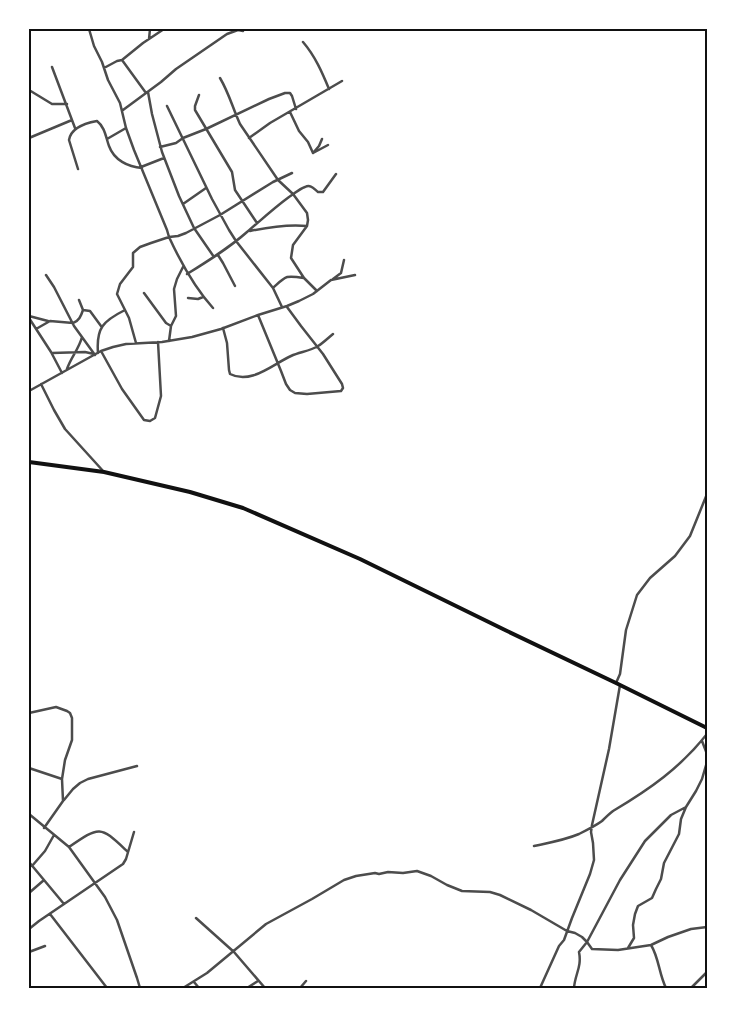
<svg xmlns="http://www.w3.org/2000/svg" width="736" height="1017" viewBox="0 0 736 1017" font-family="'Noto Serif',serif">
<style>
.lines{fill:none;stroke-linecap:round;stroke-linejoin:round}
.minor{stroke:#4c4c4c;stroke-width:2.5}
.trunk{stroke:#111;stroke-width:4}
.neatline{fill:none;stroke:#111;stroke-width:2}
</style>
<rect width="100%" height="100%" fill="#fff"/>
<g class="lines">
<!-- minor -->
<path class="minor" d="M 89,29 L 94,46 L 102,62 L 108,80 L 120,103 L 126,128 L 134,150 L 167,230 L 169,237 C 181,263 194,287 213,308
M 149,39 L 150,29
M 303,42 C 315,56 322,72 329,89
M 122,60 L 146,93
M 52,67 L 75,128
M 104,68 L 117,61 L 122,60 L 143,43 L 164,29
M 220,78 C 229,93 233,109 240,124 L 278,180 L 293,194 L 307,213 L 308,220 L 307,226 L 293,245 L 291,258 L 304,278 L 317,291
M 29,90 L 52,104 L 67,104
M 148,92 L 152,114 L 162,152 L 179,196 L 194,228 L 214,257
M 199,95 L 195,106 L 195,110 L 232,172 L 235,190 L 257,223
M 167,106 L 212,199 L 229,230 L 236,241 L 273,288 L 282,307
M 123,110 L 161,82 L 176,69 L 227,34 L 238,30 L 243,31
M 290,112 L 299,131 L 308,142 L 313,153
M 29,138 L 72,120
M 249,138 L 270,123 L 342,81
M 107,139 L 126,128
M 322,139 L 319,146 L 313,153 L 328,145
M 160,147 L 176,143 L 183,138 L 206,129 L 269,99 L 285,93 L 290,93 L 292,96 L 296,109
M 141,167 L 164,158
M 78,169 L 69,140 C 71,127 86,123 97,121 C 105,127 106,138 109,146 C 114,160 128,167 142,168
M 183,204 L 206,188
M 250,231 C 269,227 287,224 307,226
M 218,255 L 223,263 L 235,286
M 187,274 C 208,261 229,248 247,232 C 261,220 274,208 289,197 C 294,194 299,189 305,187 C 311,184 314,189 318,192 L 323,192 L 336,174
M 46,275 L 54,287 L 74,326 L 95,355
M 333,279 L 341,273 L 344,260
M 273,288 C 286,276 285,275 304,278
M 144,293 L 166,323 L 171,326
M 188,298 L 198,299 L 203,297
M 79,300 L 83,310 L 90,311 L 101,326
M 258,315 L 281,371 L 286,384 L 290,390 L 295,393 L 307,394 L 341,391 L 343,388 L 342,384 L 323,354 L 301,326 L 287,307
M 29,316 L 48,321
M 29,318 L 51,352 L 62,373
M 223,328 L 227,343 L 229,370 L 230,374 C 251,385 273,364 291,356 C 300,352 310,351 318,346 C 323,343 328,338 333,334
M 36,329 L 50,321 L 73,323 C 79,321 81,316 83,310
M 169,341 L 171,326 L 176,316 L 174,289 L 177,279 L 183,267
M 136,343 L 129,318 L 117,294 L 120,284 L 133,267 L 133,253 L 140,247 L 151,243 L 169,237 L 178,236 L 186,233 L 220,215 L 273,182 L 292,173
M 101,351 L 122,389 L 144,420 L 150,421 L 155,418 L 161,396 L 158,342
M 52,353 L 85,352 L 94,354
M 98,353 C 96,328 103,321 125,310
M 67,369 C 71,357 79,349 82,337
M 41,384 L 54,410 L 65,429 L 104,472
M 29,391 L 101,351 L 113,347 L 126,344 L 162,342 L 192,337 L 221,329 L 258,315 L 287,306 L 299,301 L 313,294 L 331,280 L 355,275
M 616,683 L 620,674 L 626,630 L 637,595 L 650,578 L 675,556 L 690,536 L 707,494
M 29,713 L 56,707 L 67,711 L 70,713 L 72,718 L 72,740 L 65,760 L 62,779 L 63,801 L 44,828
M 29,768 L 62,779
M 64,800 L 73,789 L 80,783 L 88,779 L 137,766
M 29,814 L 69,847 L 105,897 L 117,920 L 137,978 L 140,988
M 534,846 C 548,843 565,840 579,834 C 583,832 598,824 602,821 C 606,817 609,814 613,811 C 650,789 680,768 707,734
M 69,847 C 101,825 100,826 128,852
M 29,862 L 64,904
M 32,866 L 45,851 L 54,835
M 29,893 L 44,880
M 50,914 L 107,988
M 196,918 L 234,952 L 265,988
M 29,929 L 39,921 L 123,864 L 126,859 L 134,832
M 651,945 C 659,958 659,974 666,988
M 628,948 L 634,938 L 633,925 L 635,914 L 638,906 L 652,898 L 656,889 L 661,879 L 664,863 L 679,834 L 681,819 L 686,807 L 696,791 L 702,779 L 707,762 L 707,754 L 702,741
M 29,952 L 45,946
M 194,982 L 199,988
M 183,988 L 207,973 L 266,924 L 312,899 L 344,880 L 356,876 L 375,873 L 379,874 L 388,872 L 403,873 L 417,871 L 431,876 L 447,885 L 462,891 L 490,892 L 500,895 L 531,910 L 567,931 L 575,933 L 582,937 L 587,942 L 592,949 L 618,950 L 651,945 L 668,937 L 691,929 L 707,927
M 247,988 L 258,981
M 300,988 L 306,981
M 540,988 L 559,946 L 564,940 L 572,918 L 590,874 L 594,860 L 593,843 L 591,832 L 592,825 L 609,749 L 620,685
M 574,988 C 575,974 582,967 579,952 L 587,942 L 620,880 L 645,841 L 671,815 L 686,807
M 691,988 L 707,972"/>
<!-- trunk -->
<path class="trunk" d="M 29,462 L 104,472 L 190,492 L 243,508 L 360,559 L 505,630 L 616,683 L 707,728"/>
</g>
<!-- border -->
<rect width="736" height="1017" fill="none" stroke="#ffffff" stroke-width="60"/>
<rect x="30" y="30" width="676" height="957" class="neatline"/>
</svg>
